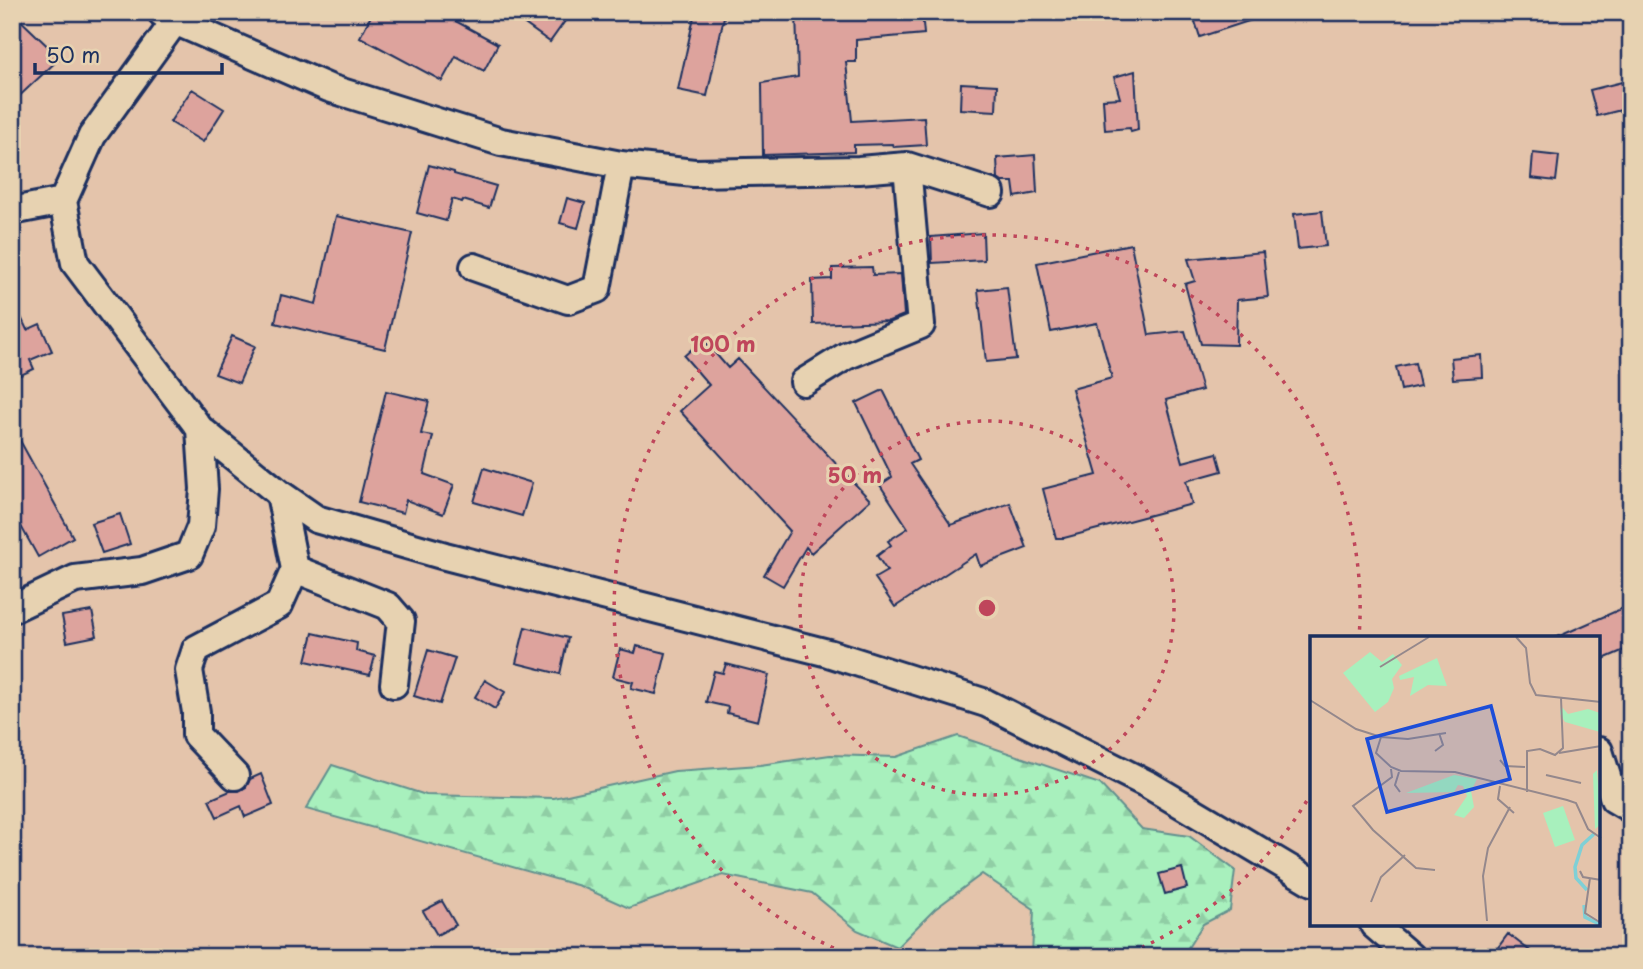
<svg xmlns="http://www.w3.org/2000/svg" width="1643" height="969" viewBox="0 0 1643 969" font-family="'Playpen Sans',sans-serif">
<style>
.forest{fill:url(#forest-firs);stroke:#62908e;stroke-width:2}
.building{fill:#dda39d;stroke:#1b2f5e;stroke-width:2}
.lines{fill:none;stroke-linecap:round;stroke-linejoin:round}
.minor-casing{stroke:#1b2f5e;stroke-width:32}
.minor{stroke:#e7d2b1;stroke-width:26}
.ring{fill:none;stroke:#bf465b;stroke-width:3.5;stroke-dasharray:3.5 7}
.inset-river{fill:none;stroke:#7fd0d6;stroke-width:3.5}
.inset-road{fill:none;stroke:#94888c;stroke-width:2}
.view{fill:#1d4ed8;fill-opacity:0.15;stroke:#1d4ed8;stroke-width:3.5}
.inset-edge{fill:none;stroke:#1b2f5e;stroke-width:3.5}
.centre{fill:#bf465b;stroke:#e7d2b1;stroke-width:3.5}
.ring-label{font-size:21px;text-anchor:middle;font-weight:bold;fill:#bf465b;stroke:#e7d2b1;stroke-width:6;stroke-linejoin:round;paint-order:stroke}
</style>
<defs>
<pattern id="forest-firs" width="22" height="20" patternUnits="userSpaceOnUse" patternTransform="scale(1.75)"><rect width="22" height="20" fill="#a8f0bd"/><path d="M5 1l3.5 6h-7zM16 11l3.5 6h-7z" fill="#90cea5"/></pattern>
</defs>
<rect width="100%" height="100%" fill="#e4c4ab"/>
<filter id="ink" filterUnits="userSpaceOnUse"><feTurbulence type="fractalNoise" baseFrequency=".0143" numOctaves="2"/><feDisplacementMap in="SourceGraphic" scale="14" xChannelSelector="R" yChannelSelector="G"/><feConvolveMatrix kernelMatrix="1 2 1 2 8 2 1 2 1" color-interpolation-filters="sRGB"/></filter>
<g filter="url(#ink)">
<!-- forest -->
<path class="forest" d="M 958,736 L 1100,784 L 1142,829 L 1189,836 L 1235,870 L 1230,910 L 1203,924 L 1182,957 L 1032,957 L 1034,909 L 982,874 L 935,909 L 897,947 L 857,930 L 812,893 L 723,875 L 629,908 L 580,886 L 306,809 L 332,765 L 426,795 L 554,798 L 675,771 L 760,765 L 830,755 L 896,757 Z"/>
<!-- building -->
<path class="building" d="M 12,12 L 60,58 L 12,103 Z
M 373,12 L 439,12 L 498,44 L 484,71 L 456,56 L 442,81 L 360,37 Z
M 508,12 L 552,12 L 565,21 L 550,42 Z
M 695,12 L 725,12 L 707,96 L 678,90 Z
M 796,12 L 922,12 L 924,34 L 856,40 L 856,62 L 846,62 L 852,121 L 924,117 L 926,145 L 894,147 L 893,144 L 854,145 L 854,152 L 763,155 L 762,83 L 798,77 Z
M 1192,12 L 1264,12 L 1264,16 L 1200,37 Z
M 1135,71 L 1138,130 L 1131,132 L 1130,128 L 1105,130 L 1103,99 L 1120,98 L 1114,77 Z
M 1622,82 L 1629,108 L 1597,116 L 1590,90 Z
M 961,83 L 997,85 L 996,111 L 960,109 Z
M 192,89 L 224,109 L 203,142 L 170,122 Z
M 1533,153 L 1559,156 L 1556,181 L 1531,178 Z
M 1035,155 L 1037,193 L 1015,197 L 1013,182 L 1002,182 L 998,179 L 997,158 Z
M 429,165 L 454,172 L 454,174 L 496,186 L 489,208 L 463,200 L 462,202 L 452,199 L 446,221 L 417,213 Z
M 567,198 L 585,203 L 578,228 L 560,223 Z
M 1322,211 L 1326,246 L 1298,249 L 1294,214 Z
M 336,216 L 412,233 L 385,349 L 275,323 L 281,295 L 316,304 Z
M 983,233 L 984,260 L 932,263 L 931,237 Z
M 1131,244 L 1149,335 L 1185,331 L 1202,390 L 1166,400 L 1183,462 L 1217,453 L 1222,471 L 1186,481 L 1192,504 L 1064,538 L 1056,538 L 1043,489 L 1097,475 L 1072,389 L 1112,378 L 1097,323 L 1051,332 L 1037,263 Z
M 1263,252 L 1268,297 L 1237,300 L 1236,345 L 1201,344 L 1185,284 L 1195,281 L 1188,259 Z
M 872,267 L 873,275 L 901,274 L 904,315 L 889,321 L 813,324 L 812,280 L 832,279 L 832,268 Z
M 1007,287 L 1016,359 L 986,362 L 978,290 Z
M 12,298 L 27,330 L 40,324 L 52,351 L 30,360 L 34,369 L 12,379 Z
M 232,336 L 255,346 L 239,383 L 215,374 Z
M 703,339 L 728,368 L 738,359 L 870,500 L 811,553 L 806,547 L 783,586 L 764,575 L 790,531 L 680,411 L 709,385 L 684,356 Z
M 1481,355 L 1482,377 L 1453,379 L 1451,358 Z
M 1415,363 L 1420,386 L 1401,390 L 1396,367 Z
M 883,390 L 918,460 L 910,464 L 951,525 L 1010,503 L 1027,548 L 980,566 L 976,554 L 895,607 L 875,578 L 887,571 L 877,556 L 891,545 L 888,541 L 908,528 L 880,485 L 892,477 L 856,403 Z
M 386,391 L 429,401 L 421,434 L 433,436 L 424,474 L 454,485 L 443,514 L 406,500 L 403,513 L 359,502 Z
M 12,426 L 73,537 L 38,557 L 12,510 Z
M 484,468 L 532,483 L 522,516 L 474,502 Z
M 120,514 L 130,544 L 102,553 L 91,523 Z
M 1623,608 L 1631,625 L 1631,647 L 1599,661 L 1599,638 L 1555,638 Z
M 92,611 L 97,636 L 67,642 L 62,616 Z
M 525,627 L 568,638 L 560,674 L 516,663 Z
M 313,633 L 357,643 L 356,651 L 375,656 L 370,675 L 306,661 Z
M 637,646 L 666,653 L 656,694 L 631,688 L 633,682 L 613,677 L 620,649 L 635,653 Z
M 428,650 L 455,658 L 440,704 L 414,696 Z
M 726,664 L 769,675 L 758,721 L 727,713 L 728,707 L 706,702 L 714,671 L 723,673 Z
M 485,680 L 505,692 L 495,709 L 475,697 Z
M 261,774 L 273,805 L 245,817 L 241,806 L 217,817 L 209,800 L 230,791 L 239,791 L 246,787 L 250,779 Z
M 1182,868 L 1187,888 L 1165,894 L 1159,874 Z
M 442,901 L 456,925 L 437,935 L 423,911 Z
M 1508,934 L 1538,957 L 1491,957 Z"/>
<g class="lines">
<!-- minor casing -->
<g class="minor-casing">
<path id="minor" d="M 162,13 L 175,21 L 329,88 L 501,142 L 621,165 L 694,173 L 859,170 L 907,166 L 991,193
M 175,21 L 92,136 L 63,201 L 75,263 L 200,429 L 280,494 L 316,519 L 445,556 L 828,653 L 986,703 L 1149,785 L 1312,882
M 12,211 L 63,201
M 474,267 L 568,300 L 597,289 L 621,165
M 804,382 L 846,356 L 921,325 L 907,166
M 295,569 L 388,606 L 401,621 L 394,684
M 12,609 L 75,579 L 142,571 L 189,555 L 201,526 L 204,489 L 200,429
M 1599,751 L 1614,799 L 1631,809
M 235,776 L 196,735 L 196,712 L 189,670 L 196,649 L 279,605 L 295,569 L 280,494
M 1374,925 L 1411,957"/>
</g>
<!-- minor -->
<use href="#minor" class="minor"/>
</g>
</g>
<!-- distance rings -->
<g class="ring">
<circle cx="987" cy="608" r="187"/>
<path d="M1312 792A373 373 0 0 1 1121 956M853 956A373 373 0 1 1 1359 637"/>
</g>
<!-- overview -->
<g transform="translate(1310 636)">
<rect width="290" height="290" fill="#e4c4ab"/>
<path d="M 60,16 L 72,26 L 83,18 L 92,29 L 82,43 L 84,52 L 78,66 L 65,76 L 33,37 ZM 253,170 L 265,204 L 245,211 L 233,177 Z" fill="#a8f0bd"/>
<path d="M 127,22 L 137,50 L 118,49 L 100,60 L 104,41 L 90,44 L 89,40 ZM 251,70 L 258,78 L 278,73 L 290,77 L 290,96 L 255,86 L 250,78 ZM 287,134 L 291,188 L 285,193 L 283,138 ZM 144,139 L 167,143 L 161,155 L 164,171 L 154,182 L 144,179 L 157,160 L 153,150 L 148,149 L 144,156 L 96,157 Z" fill="#a8f0bd"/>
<path class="inset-river" d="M 277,254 L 266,242 L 265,231 L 272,209 L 284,198M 274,269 L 275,281 L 289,288"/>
<path class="inset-road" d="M 206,1 L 216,12 L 220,47 L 226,59 L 291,66M 70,31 L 119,1M 0,64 L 46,93 L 71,101 L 98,103 L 136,97M 71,101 L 66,117 L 81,131 L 91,135 L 145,136 L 257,164 L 266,167 L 278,193 L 291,202M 125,115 L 133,109 L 129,97M 249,117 L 291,110M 190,124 L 195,130 L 215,131M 81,133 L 82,141 L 43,170 L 63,194 L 106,232 L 125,234M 89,136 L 85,149 L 90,156M 236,139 L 271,147M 190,150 L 188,163 L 204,177M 217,156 L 217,115 L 230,113 L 245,119 L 253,112 L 251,62M 270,235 L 273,241 L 291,244M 280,242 L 275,277 L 291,287M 61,266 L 71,241 L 95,219M 177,285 L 173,240 L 178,212 L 200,171"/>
<path class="view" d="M 181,70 L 200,143 L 77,176 L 57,103 Z"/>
<rect width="290" height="290" class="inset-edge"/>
</g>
<circle cx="987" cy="608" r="10" class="centre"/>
<g class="ring-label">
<text x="723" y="352">100 m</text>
<text x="855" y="483">50 m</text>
</g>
<!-- margin -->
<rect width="1643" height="969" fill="none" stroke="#e7d2b1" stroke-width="42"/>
<rect x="21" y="21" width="1601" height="927" fill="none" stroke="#1b2f5e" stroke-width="2.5" filter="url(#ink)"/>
<!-- scale -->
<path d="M35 63v10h187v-10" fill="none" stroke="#1b2f5e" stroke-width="3.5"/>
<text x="46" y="63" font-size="21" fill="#1b2f5e" stroke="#e7d2b1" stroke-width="5" paint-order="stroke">50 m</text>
</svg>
